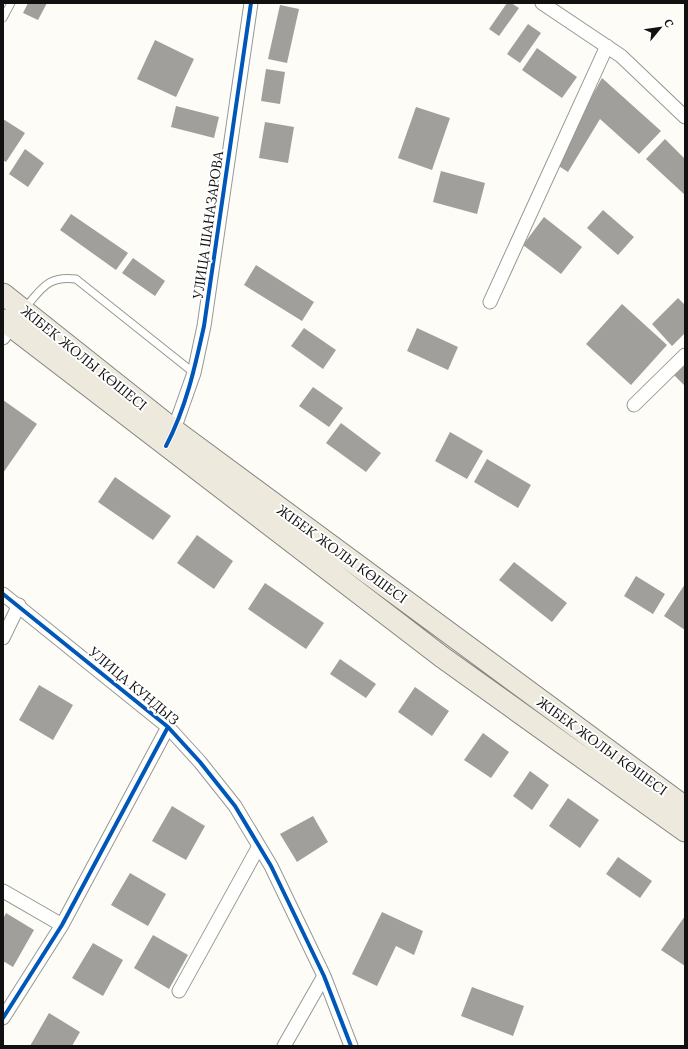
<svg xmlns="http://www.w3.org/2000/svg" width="688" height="1049" viewBox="0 0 688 1049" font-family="Lora,serif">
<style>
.building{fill:#a19f9c}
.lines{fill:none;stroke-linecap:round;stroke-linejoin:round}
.lane-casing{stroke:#979795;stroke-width:9}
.street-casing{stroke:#979795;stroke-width:15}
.primary-casing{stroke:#858482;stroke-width:23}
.lane{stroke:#fffffe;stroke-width:7}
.street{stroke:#fffffe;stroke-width:13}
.primary{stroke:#ede9dc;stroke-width:21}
.cycleway-casing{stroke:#fff;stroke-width:6}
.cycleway{stroke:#0057b8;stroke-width:4}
.labels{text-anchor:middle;stroke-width:4;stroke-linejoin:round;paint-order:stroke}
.street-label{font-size:14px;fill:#111;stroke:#fff}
</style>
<rect width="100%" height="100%" fill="#fdfcf7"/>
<!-- building -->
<path class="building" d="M 28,3 L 47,3 L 38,20 L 23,13 Z
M 507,3 L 511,3 L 519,8 L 499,36 L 489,29 Z
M 280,5 L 299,9 L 287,63 L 268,59 Z
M 528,24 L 541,33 L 520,63 L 507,54 Z
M 155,40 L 194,59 L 176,97 L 137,79 Z
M 537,48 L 577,77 L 562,98 L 522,70 Z
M 266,69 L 285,72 L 280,104 L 261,101 Z
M 602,78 L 661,131 L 639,154 L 600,119 L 568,172 L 554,163 Z
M 176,106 L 219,117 L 214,138 L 171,127 Z
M 416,107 L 450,118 L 432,170 L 398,158 Z
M 3,119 L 25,133 L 6,162 L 3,160 Z
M 265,122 L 294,127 L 288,163 L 259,158 Z
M 665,139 L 685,159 L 685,195 L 646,159 Z
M 25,149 L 44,163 L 28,187 L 9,174 Z
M 441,171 L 485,183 L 477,214 L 433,202 Z
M 603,210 L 634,237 L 618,255 L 587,228 Z
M 71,214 L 128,253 L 116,270 L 60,230 Z
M 544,217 L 582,247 L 561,274 L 523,245 Z
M 133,258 L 165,281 L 155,296 L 122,273 Z
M 256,265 L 314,302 L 302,321 L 244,285 Z
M 678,298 L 685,305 L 685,333 L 672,346 L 652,324 Z
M 622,304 L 667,345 L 631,385 L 586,344 Z
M 304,328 L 336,350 L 323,369 L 291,346 Z
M 417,328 L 458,347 L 448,370 L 407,351 Z
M 685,365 L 685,386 L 674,375 Z
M 313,387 L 343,408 L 329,427 L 299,406 Z
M 3,400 L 37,424 L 3,473 Z
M 341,423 L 381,453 L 366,472 L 326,443 Z
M 450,432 L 483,451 L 467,479 L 435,461 Z
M 487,459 L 531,485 L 518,508 L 474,482 Z
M 115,477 L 171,516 L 153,540 L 98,502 Z
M 197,535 L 233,561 L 214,589 L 177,563 Z
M 514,562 L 567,603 L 552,622 L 499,580 Z
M 636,576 L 665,594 L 653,614 L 624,596 Z
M 265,583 L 324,623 L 306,649 L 248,609 Z
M 685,584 L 685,630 L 664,616 Z
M 340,659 L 376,684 L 366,698 L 330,674 Z
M 39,685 L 73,705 L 53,740 L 19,720 Z
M 415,687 L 449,711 L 432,736 L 398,712 Z
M 483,733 L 509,752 L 491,778 L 464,760 Z
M 530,771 L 549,785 L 532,810 L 513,796 Z
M 568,798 L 599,820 L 580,848 L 549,826 Z
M 172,806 L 205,826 L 186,860 L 152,841 Z
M 313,816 L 328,842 L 297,862 L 280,834 Z
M 618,857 L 652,881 L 640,898 L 606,874 Z
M 130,873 L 166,894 L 148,926 L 111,905 Z
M 382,912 L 423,931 L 414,955 L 396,946 L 377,986 L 352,974 Z
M 6,913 L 34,930 L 13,967 L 3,961 L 3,919 Z
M 685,916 L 685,966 L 661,950 Z
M 153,935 L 188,955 L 169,989 L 134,968 Z
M 93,943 L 123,960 L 103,996 L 72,978 Z
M 472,987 L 524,1006 L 513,1036 L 461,1016 Z
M 49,1013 L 80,1032 L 72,1046 L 30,1046 Z"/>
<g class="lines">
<!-- lane casing -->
<g class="lane-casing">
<path id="lane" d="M 3,18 L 11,3
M 24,309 C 41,290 47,275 76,279 L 194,373"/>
</g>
<!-- street casing -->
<g class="street-casing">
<path id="street" d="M 542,3 L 621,56 L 685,117
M 490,302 L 607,46
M 3,338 L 11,326
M 634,405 L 685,355
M 172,435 L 194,373 L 204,326 L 251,3
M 3,594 L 168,727 L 200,762 L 235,806 L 271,866 L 324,976 L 351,1046
M 3,638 L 19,605
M 3,891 L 62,925
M 179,991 L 259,846
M 3,1018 L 62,925 L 168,727
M 284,1046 L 324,976"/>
</g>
<!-- primary casing -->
<g class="primary-casing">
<path id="primary" d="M 3,294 L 174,430 L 685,807
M 3,320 L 442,657 L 685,831"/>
</g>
<!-- lane -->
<use href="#lane" class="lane"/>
<!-- street -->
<use href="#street" class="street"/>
<!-- primary -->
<use href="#primary" class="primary"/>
<!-- cycleway casing -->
<g class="cycleway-casing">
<path id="cycleway" d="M 166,446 C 186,408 195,367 204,326 L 251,3
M 3,594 L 168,727 L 200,762 L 235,806 L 271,866 L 324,976 L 351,1046
M 3,1018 L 62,925 L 168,727"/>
</g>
<!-- cycleway -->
<use href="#cycleway" class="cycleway"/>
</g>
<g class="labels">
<!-- street labels -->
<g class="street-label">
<text transform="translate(208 225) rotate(-82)" y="5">УЛИЦА ШАНАЗАРОВА</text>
<text transform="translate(84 358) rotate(39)" y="5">ЖІБЕК ЖОЛЫ КӨШЕСІ</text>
<text transform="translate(342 554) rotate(36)" y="5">ЖІБЕК ЖОЛЫ КӨШЕСІ</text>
<text transform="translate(134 686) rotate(40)" y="5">УЛИЦА КУНДЫЗ</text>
<text transform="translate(602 746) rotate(36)" y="5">ЖІБЕК ЖОЛЫ КӨШЕСІ</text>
</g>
</g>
<!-- border -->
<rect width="688" height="1049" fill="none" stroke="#111111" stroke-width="8"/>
<!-- north arrow -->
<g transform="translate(660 28) rotate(61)" stroke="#ffffff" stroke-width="3" paint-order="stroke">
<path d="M0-3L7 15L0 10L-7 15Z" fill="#111111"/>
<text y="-6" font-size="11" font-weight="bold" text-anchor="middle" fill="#111111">С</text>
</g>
</svg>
